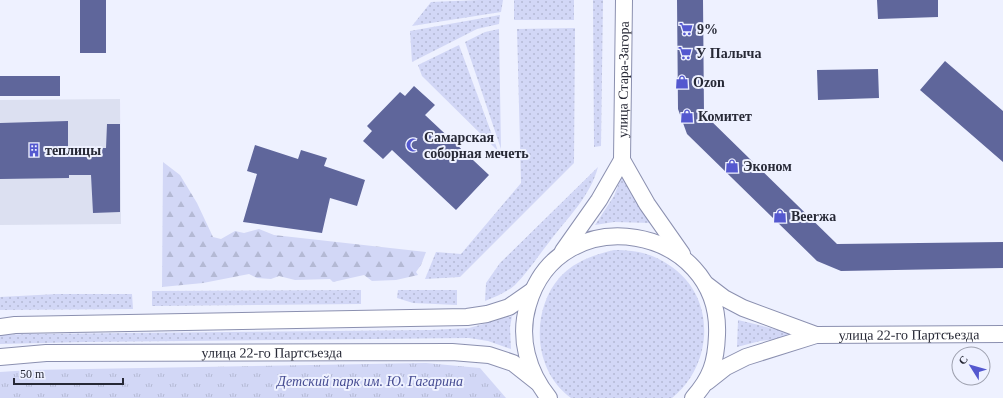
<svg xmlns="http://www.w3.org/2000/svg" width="1003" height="398" viewBox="0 0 1003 398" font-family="'Times New Roman',serif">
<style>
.built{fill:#dce0f1}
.grass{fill:url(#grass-dots)}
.forest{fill:url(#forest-firs)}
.park{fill:url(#park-tufts)}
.building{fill:#5f669b}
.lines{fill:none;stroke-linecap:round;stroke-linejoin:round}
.secondary-casing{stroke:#8b90b0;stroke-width:18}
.secondary{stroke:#fff;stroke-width:16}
.labels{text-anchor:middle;stroke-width:4;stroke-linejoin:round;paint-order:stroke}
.poi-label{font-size:14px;font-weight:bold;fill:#272936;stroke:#eef1ff;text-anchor:start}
.street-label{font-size:14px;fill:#272936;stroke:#eef1ff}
.park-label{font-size:14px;font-style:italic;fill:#464c92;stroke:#eef1ff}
</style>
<defs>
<pattern id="grass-dots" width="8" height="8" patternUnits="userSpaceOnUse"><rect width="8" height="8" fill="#d2d7f6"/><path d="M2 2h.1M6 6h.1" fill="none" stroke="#b4b9d4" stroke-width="1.8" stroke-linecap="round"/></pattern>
<pattern id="forest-firs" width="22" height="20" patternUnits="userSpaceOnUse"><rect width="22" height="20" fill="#d2d7f6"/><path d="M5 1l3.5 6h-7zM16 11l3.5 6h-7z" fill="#b4b9d4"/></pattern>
<pattern id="park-tufts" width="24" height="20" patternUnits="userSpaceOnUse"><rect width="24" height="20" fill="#d2d7f6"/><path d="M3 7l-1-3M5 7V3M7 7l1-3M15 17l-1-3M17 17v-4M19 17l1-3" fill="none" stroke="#b4b9d4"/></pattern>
</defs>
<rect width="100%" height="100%" fill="#eef1ff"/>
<!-- built -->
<path class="built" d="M 120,99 L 121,224 L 0,225 L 0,100 Z"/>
<!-- grass -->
<path class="grass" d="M 479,0 L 503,0 L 501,12 L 412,26 L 431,2 Z
M 514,0 L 574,0 L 574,20 L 514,20 Z
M 593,0 L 603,0 L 601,146 L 594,147 Z
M 500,15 L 499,24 L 477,29 L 412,62 L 410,31 Z
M 575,28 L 574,163 L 460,277 L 425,279 L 436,252 L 461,254 L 521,183 L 517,29 Z
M 499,29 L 501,149 L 465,42 L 485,32 Z
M 459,45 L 498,151 L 422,76 L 418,65 Z
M 598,167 C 590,197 568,217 550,241 C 538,256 528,272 515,285 C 507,292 496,297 485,301 L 486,283 L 500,263 Z
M 623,173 L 636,201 L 651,223 L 614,222 L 595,225 L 614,196 Z
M 614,250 C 634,250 652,253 669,265 C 717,296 714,364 672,398 L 571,398 C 533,371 530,311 560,277 C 575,261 594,255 614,250 Z
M 361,290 L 361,304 L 152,306 L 152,291 Z
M 398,290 L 457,290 L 457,305 L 413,303 L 397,298 Z
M 57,294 L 132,294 L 133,309 L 0,310 L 0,297 Z
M 512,316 L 510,327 L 511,349 L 488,341 L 469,338 L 86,342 L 0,344 L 0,335 L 27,334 L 430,330 L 469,328 Z
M 738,320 L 787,332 L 787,338 L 760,341 L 737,347 Z"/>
<!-- forest -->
<path class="forest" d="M 163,162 L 180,175 L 197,203 L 213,237 L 221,239 L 235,231 L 244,233 L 259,229 L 274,235 L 426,252 L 421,265 L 416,272 L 418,275 L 396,280 L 372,281 L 364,275 L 333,282 L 330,279 L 295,280 L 279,276 L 271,279 L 257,278 L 249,274 L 203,283 L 162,287 Z"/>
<!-- park -->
<path class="park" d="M 426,363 L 480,368 L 506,398 L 0,398 L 0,372 L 30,370 Z"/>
<!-- building -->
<path class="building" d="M 80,0 L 106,0 L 106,53 L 80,53 Z
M 677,0 L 703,0 L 704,114 L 837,244 L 1003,242 L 1003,268 L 841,271 L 817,261 L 687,134 L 678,109 Z
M 877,0 L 938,0 L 938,17 L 878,19 Z
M 945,61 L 1003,111 L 1003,162 L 920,90 Z
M 878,69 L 879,98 L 818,100 L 817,70 Z
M 0,76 L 60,76 L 60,96 L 0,96 Z
M 414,86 L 435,105 L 425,115 L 489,175 L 456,210 L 392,150 L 383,159 L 363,141 L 372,131 L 367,126 L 400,92 L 405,96 Z
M 68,121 L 68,148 L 106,148 L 107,124 L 120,124 L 120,212 L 93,213 L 91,175 L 69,175 L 69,178 L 0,179 L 0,123 Z
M 255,145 L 298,159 L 301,150 L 327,158 L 324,166 L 365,180 L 357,206 L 330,198 L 322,233 L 243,222 L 257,174 L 247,171 Z"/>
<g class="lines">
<!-- secondary casing -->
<g class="secondary-casing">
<g id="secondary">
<path d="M 622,160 L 647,204 L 682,254"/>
<path id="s1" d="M 563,251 L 599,200 L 622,160 L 624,0"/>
<path d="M 707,285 L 724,298 L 743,308 L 816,335"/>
<path d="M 0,327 L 15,325 L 467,317 L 487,314 L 509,307 L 532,291"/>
<path id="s2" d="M 0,357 L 46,353 L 452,352 L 489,355 L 513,363 L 537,382"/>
<path id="s3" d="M 707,382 L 726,367 L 746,357 L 816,335 L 1003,334"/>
<path d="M 549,398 C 528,372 518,338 528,305 C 559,196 722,225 717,335 C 716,362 711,378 693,398"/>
</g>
</g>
<!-- secondary -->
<use href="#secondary" class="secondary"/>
</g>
<!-- icons -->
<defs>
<g id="supermarket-bare" transform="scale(1.08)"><path d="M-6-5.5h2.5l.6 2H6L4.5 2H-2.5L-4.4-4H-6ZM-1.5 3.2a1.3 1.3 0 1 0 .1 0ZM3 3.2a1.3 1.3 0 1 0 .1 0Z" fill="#5458cf" stroke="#eef1ff" stroke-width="2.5" paint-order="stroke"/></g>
<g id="shop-bare" transform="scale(1.08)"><path d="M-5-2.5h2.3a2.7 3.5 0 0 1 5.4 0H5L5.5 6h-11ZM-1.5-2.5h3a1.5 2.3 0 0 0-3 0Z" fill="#5458cf" stroke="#eef1ff" stroke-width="2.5" paint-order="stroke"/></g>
<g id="mosque-bare" transform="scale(1.08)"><path d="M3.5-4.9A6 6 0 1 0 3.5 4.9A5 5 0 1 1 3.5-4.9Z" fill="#5458cf" stroke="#eef1ff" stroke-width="2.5" paint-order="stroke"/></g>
<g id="building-bare" transform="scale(1.08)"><path d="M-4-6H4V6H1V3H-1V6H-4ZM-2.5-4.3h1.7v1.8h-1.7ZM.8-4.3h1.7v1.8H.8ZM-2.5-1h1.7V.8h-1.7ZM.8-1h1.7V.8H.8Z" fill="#5458cf" stroke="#eef1ff" stroke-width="2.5" paint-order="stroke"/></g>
</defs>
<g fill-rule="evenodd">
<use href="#supermarket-bare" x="686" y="29"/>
<use href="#supermarket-bare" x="685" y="53"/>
<use href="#shop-bare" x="682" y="82"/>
<use href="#shop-bare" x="687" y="116"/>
<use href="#mosque-bare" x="413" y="145"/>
<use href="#building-bare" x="34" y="150"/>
<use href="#shop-bare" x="732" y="166"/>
<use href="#shop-bare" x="780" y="216"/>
</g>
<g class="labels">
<!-- poi labels -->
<g class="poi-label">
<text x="697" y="34">9%</text>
<text x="696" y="58">У Палыча</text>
<text x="693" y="87">Ozon</text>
<text x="698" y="121">Комитет</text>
<text x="424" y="142">Самарская<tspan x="424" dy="16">соборная мечеть</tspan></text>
<text x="45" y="155">теплицы</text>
<text x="743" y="171">Эконом</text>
<text x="791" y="221">Beerжа</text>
</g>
<!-- street labels -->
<g class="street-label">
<text dy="5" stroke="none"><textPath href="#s1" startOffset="189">улица Стара-Загора</textPath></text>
<text dy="5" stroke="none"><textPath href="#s3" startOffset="213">улица 22-го Партсъезда</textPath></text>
<text dy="5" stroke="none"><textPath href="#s2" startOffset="272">улица 22-го Партсъезда</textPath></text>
</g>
<!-- park labels -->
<g class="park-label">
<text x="370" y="386">Детский парк им. Ю. Гагарина</text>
</g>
</g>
<!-- north arrow -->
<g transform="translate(971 366) rotate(307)"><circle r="19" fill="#eef1ff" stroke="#9ea1af"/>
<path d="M0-3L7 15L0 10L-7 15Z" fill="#5458cf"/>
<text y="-6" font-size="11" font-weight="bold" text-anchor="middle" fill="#272936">С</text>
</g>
<!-- scale -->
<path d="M14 378v6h109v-6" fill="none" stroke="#272936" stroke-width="2"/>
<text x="20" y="378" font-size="12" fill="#272936" stroke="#eef1ff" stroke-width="3" paint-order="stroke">50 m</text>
</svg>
